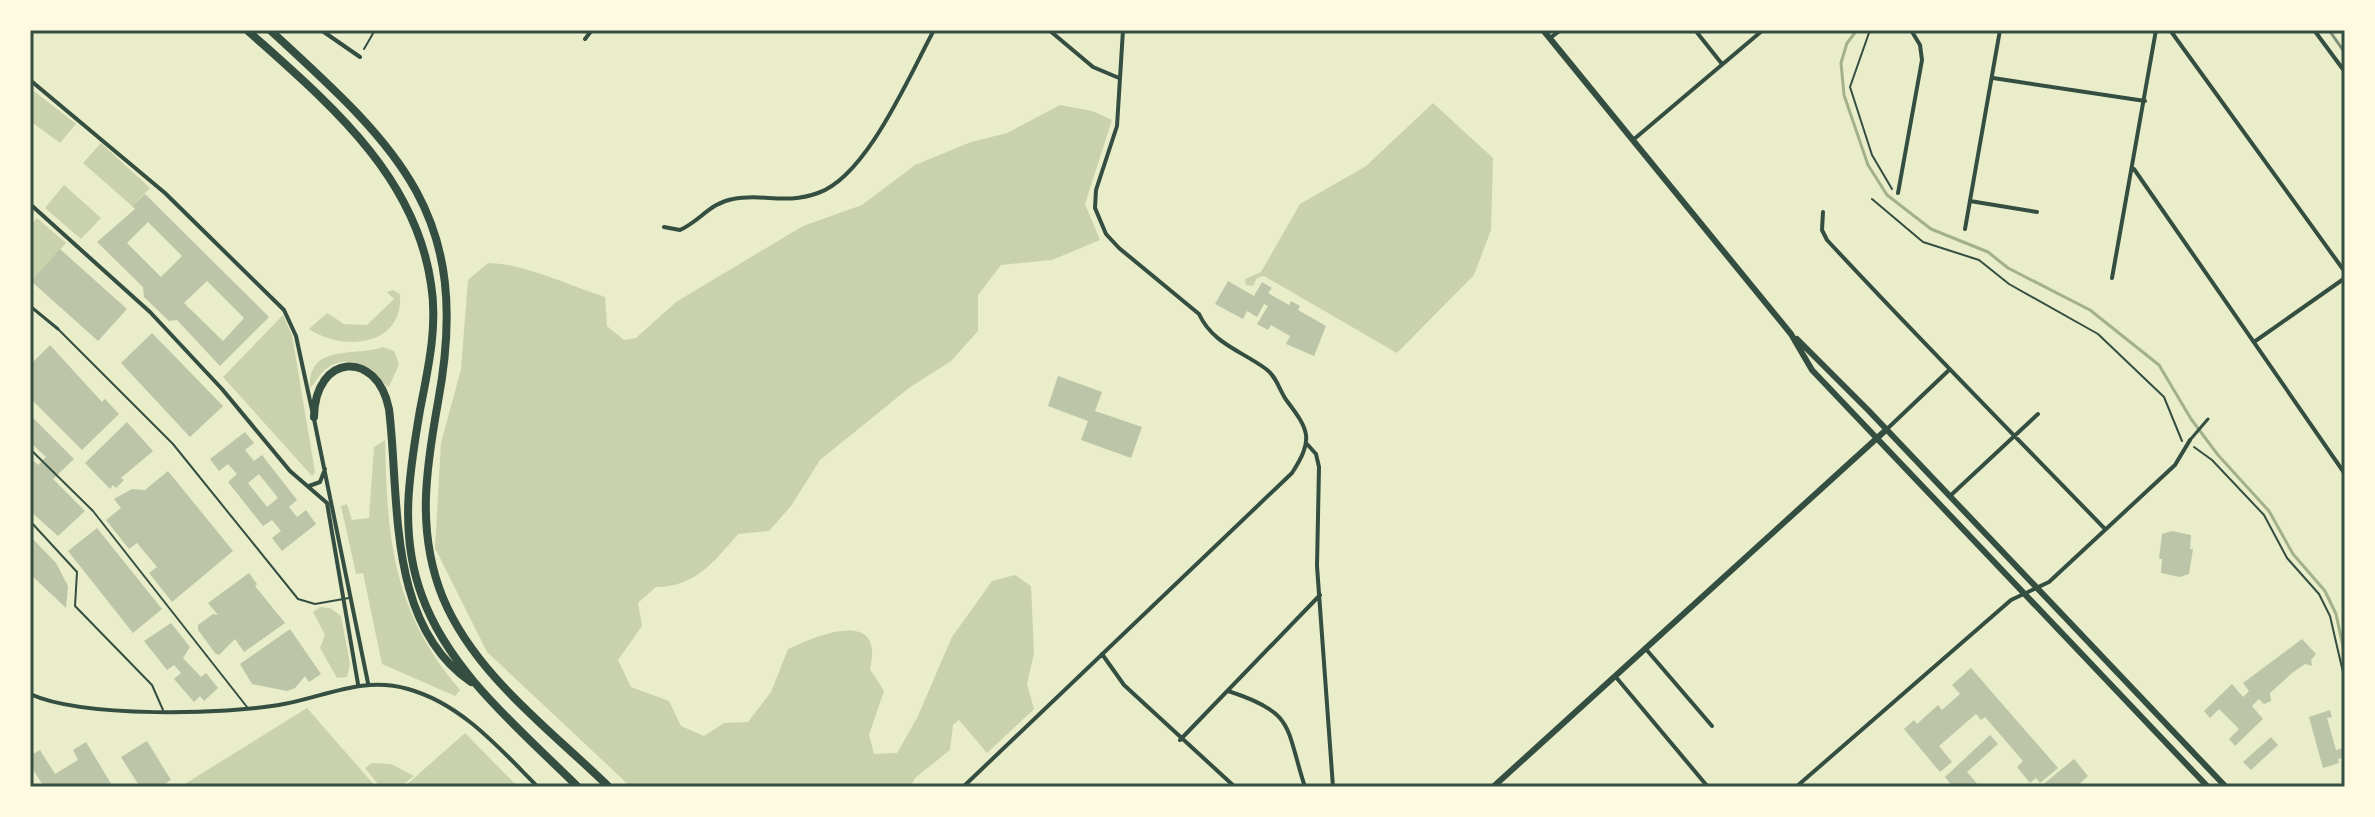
<svg xmlns="http://www.w3.org/2000/svg" width="2375" height="817" viewBox="0 0 2375 817" font-family="Mulish,sans-serif">
<style>
.green{fill:#cad2ad}
.lines{fill:none;stroke-linecap:round;stroke-linejoin:round}
.stream{stroke:#a3b18a;stroke-width:3}
.building{fill:#bcc5a7;fill-rule:evenodd}
.path{stroke:#344e41;stroke-width:2}
.service{stroke:#344e41;stroke-width:2}
.pedestrian{stroke:#344e41;stroke-width:3}
.minor{stroke:#344e41;stroke-width:4}
.secondary{stroke:#344e41;stroke-width:6}
.motorway{stroke:#344e41;stroke-width:8}
.rail{stroke:#7c8e77;stroke-width:3}
.neatline{fill:none;stroke:#344e41;stroke-width:3}
</style>
<rect width="100%" height="100%" fill="#e9edc9"/>
<!-- green -->
<path class="green" d="M 30,88 L 76,124 L 60,143 L 30,121 Z
M 1433,103 L 1493,158 L 1491,230 L 1474,275 L 1397,353 L 1264,276 L 1257,278 L 1253,286 L 1246,285 L 1245,279 L 1261,272 L 1300,204 L 1366,166 Z
M 1060,105 L 1092,111 L 1112,120 L 1085,204 L 1100,240 L 1052,260 L 1001,265 L 978,295 L 978,331 L 951,361 L 909,388 L 820,460 L 791,506 L 769,531 L 738,534 C 714,562 695,587 656,587 L 638,603 L 642,626 L 618,660 L 631,687 L 669,701 L 681,726 L 704,736 L 724,723 L 748,722 L 771,692 L 788,649 C 818,635 885,607 870,669 L 884,691 L 869,735 L 874,754 L 897,753 L 917,718 L 952,637 L 992,581 L 1015,575 L 1031,586 L 1034,653 L 1027,684 L 1034,709 L 987,753 L 959,720 L 953,725 L 950,750 L 915,778 L 910,787 L 631,787 L 487,652 L 435,548 L 441,443 L 461,369 L 468,280 L 488,263 C 522,263 570,286 605,297 L 607,326 L 624,340 L 636,338 L 676,302 L 803,226 L 862,205 L 915,165 L 971,142 L 1007,133 Z
M 101,143 L 150,188 L 132,206 L 83,163 Z
M 64,185 L 101,218 L 81,239 L 45,208 Z
M 37,218 L 66,243 L 30,282 L 30,227 Z
M 393,290 L 400,294 C 404,347 343,352 309,329 L 327,313 L 344,324 L 367,325 L 394,299 L 387,292 Z
M 283,315 L 292,335 L 315,472 L 312,476 L 223,377 Z
M 383,347 L 394,351 L 399,364 L 389,387 C 370,374 353,349 326,369 C 319,374 314,385 310,388 C 308,343 354,357 383,347 Z
M 385,440 C 387,541 393,611 460,690 L 455,696 L 382,664 L 363,573 L 356,574 L 341,506 L 347,504 L 352,520 L 369,518 L 374,447 Z
M 320,607 L 330,608 L 341,616 L 350,664 L 347,677 L 337,678 L 320,648 L 325,635 L 313,612 Z
M 307,708 L 376,787 L 180,787 Z
M 465,733 L 518,787 L 404,787 Z
M 372,763 L 391,764 L 414,776 L 400,787 L 380,787 L 365,768 Z"/>
<g class="lines">
<!-- stream -->
<path class="stream" d="M 1857,30 L 1847,43 L 1841,63 L 1844,95 L 1868,165 L 1887,195 L 1931,229 L 1988,252 L 2008,268 L 2090,310 L 2159,365 L 2191,419 L 2218,455 L 2269,511 L 2293,554 L 2325,591 L 2336,614 L 2345,656"/>
</g>
<!-- building -->
<path class="building" d="M 145,194 L 269,317 L 220,366 L 177,320 L 169,321 L 144,297 L 143,287 L 97,242 L 135,209 L 132,206 ZM 148,222 L 182,256 L 161,277 L 127,243 ZM 207,281 L 244,318 L 223,341 L 184,303 Z
M 60,249 L 127,309 L 98,341 L 31,281 Z
M 1228,281 L 1254,296 L 1262,282 L 1272,288 L 1268,293 L 1289,305 L 1291,301 L 1300,306 L 1298,310 L 1326,326 L 1314,356 L 1286,344 L 1290,336 L 1271,325 L 1268,330 L 1257,324 L 1268,306 L 1264,304 L 1257,317 L 1247,311 L 1243,319 L 1215,304 Z
M 152,333 L 223,406 L 190,437 L 121,363 Z
M 50,345 L 102,402 L 105,399 L 119,414 L 82,450 L 30,398 L 30,365 Z
M 1058,376 L 1102,392 L 1095,411 L 1142,427 L 1131,458 L 1081,440 L 1088,421 L 1048,406 Z
M 30,415 L 74,459 L 53,479 L 85,511 L 58,536 L 30,511 L 30,457 L 38,465 L 46,457 L 30,442 Z
M 127,422 L 153,451 L 121,478 L 124,480 L 116,488 L 113,485 L 110,489 L 85,463 Z
M 245,432 L 254,443 L 245,450 L 254,461 L 262,455 L 297,500 L 289,507 L 297,517 L 306,510 L 316,524 L 282,551 L 272,538 L 281,531 L 272,520 L 263,526 L 228,482 L 237,474 L 228,464 L 219,471 L 210,459 ZM 259,474 L 278,498 L 267,507 L 248,483 Z
M 168,471 L 233,551 L 172,602 L 149,573 L 157,567 L 137,543 L 129,549 L 106,520 L 121,508 L 114,499 L 132,489 L 145,490 Z
M 97,528 L 162,609 L 133,633 L 68,551 Z
M 2172,531 L 2191,535 L 2190,549 L 2193,549 L 2189,574 L 2180,577 L 2161,573 L 2162,559 L 2159,559 L 2162,534 Z
M 30,536 L 56,563 L 68,586 L 66,608 L 30,574 Z
M 249,573 L 257,584 L 255,586 L 285,623 L 244,652 L 235,639 L 219,655 L 215,653 L 198,630 L 198,625 L 213,614 L 218,615 L 208,603 Z
M 171,623 L 190,647 L 183,658 L 201,677 L 206,673 L 218,688 L 204,701 L 200,696 L 194,702 L 174,679 L 181,673 L 174,665 L 167,670 L 144,641 Z
M 290,629 L 321,674 L 309,682 L 305,676 L 295,688 L 287,691 L 252,684 L 240,664 Z
M 2302,639 L 2316,654 L 2311,660 L 2312,666 L 2305,664 L 2292,673 L 2270,693 L 2271,701 L 2264,704 L 2259,699 L 2252,706 L 2263,719 L 2235,746 L 2229,739 L 2239,729 L 2219,709 L 2210,718 L 2204,711 L 2232,684 L 2243,697 L 2249,691 L 2243,683 Z
M 1971,668 L 2058,768 L 2040,783 L 2036,778 L 2030,783 L 2017,767 L 2023,761 L 1985,717 L 1981,720 L 1976,714 L 1939,746 L 1952,762 L 1940,772 L 1904,729 L 1914,720 L 1917,724 L 1938,705 L 1942,710 L 1960,694 L 1952,685 Z
M 2330,710 L 2332,717 L 2327,718 L 2336,750 L 2344,748 L 2345,757 L 2338,759 L 2339,763 L 2323,768 L 2309,717 Z
M 1990,735 L 1998,744 L 1967,772 L 1980,787 L 1953,787 L 1945,777 Z
M 2271,737 L 2278,745 L 2251,770 L 2243,762 Z
M 147,741 L 171,780 L 160,787 L 140,787 L 121,757 Z
M 86,742 L 113,787 L 44,787 L 30,765 L 30,756 L 40,750 L 55,774 L 78,760 L 73,750 Z
M 2074,759 L 2088,776 L 2076,787 L 2040,787 Z"/>
<g class="lines">
<!-- path -->
<path class="path" d="M 1870,30 L 1850,87 L 1872,155 L 1892,189
M 364,49 L 375,30
M 1872,199 L 1923,242 L 1979,260 L 2009,284 L 2098,334 L 2164,397 L 2182,441
M 2194,447 L 2212,460 L 2264,515 L 2287,558 L 2319,594 L 2330,616 L 2345,681"/>
<!-- service -->
<path class="service" d="M 59,330 L 173,444 L 298,599 L 315,604 L 349,598
M 30,449 L 93,511 L 247,707
M 30,521 L 77,572 L 75,606 L 152,685 L 163,710"/>
<!-- pedestrian -->
<path class="pedestrian" d="M 30,306 L 58,329
M 2190,440 L 2208,419"/>
<!-- minor -->
<path class="minor" d="M 321,30 L 360,57
M 1049,30 L 1093,67 L 1119,78
M 1695,30 L 1722,64
M 2170,30 L 2345,272
M 2314,30 L 2345,72
M 1550,38 L 1561,30
M 585,39 L 592,30
M 1993,78 L 2145,101
M 30,80 L 165,193 L 284,310 L 296,336 L 312,410
M 1633,140 L 1763,30
M 2134,169 L 2345,474
M 1898,193 L 1922,60 L 1920,45 L 1911,30
M 1970,201 L 2037,212
M 30,204 L 150,312 L 222,389 L 290,471 L 327,503 L 358,684
M 1823,212 L 1822,230 L 1827,240 C 1918,338 2012,433 2105,529
M 664,227 L 680,230 C 700,221 710,203 733,199 C 763,193 785,205 818,193 C 867,176 909,76 934,30
M 1965,229 L 2000,30
M 2112,278 L 2156,30
M 2254,342 L 2345,278
M 314,419 L 368,683
M 1887,429 L 1948,371
M 1307,444 L 1316,454 L 1319,467 L 1317,566 L 1333,787
M 309,486 L 320,482 L 325,469
M 1950,496 L 2038,414
M 1645,648 L 1712,726
M 1102,654 L 1124,685 L 1235,787
M 1615,676 L 1708,787
M 1228,691 C 1296,713 1285,726 1305,787
M 30,694 C 83,718 225,715 284,704 C 327,696 363,676 408,689 C 462,704 500,749 538,787
M 1180,740 L 1320,595
M 963,787 L 1292,473 C 1314,439 1309,430 1287,401 C 1279,390 1277,377 1266,369 C 1242,351 1213,344 1199,314 L 1119,248 L 1106,234 L 1095,208 L 1096,190 L 1117,126 L 1123,30
M 1796,787 L 2011,600 L 2049,582 L 2175,465 L 2190,440"/>
<!-- secondary -->
<path class="secondary" d="M 1543,30 L 1791,334 L 1812,370 L 2208,787
M 1797,339 L 1869,411 L 2226,787
M 1493,787 L 1887,429"/>
<!-- motorway -->
<path class="motorway" d="M 247,30 C 326,101 415,173 431,284 C 438,326 428,369 420,410 C 409,474 399,534 422,596 C 450,673 521,730 578,787
M 270,30 C 400,149 473,215 438,402 C 426,469 416,532 443,598 C 475,675 551,730 609,787
M 314,417 C 315,353 377,349 389,409 C 400,498 386,624 471,682"/>
<!-- rail -->
<path class="rail" d="M 2329,30 L 2345,53"/>
</g>
<!-- border -->
<rect width="2375" height="817" fill="none" stroke="#fefae0" stroke-width="64"/>
<rect x="32" y="32" width="2311" height="753" class="neatline"/>
</svg>
